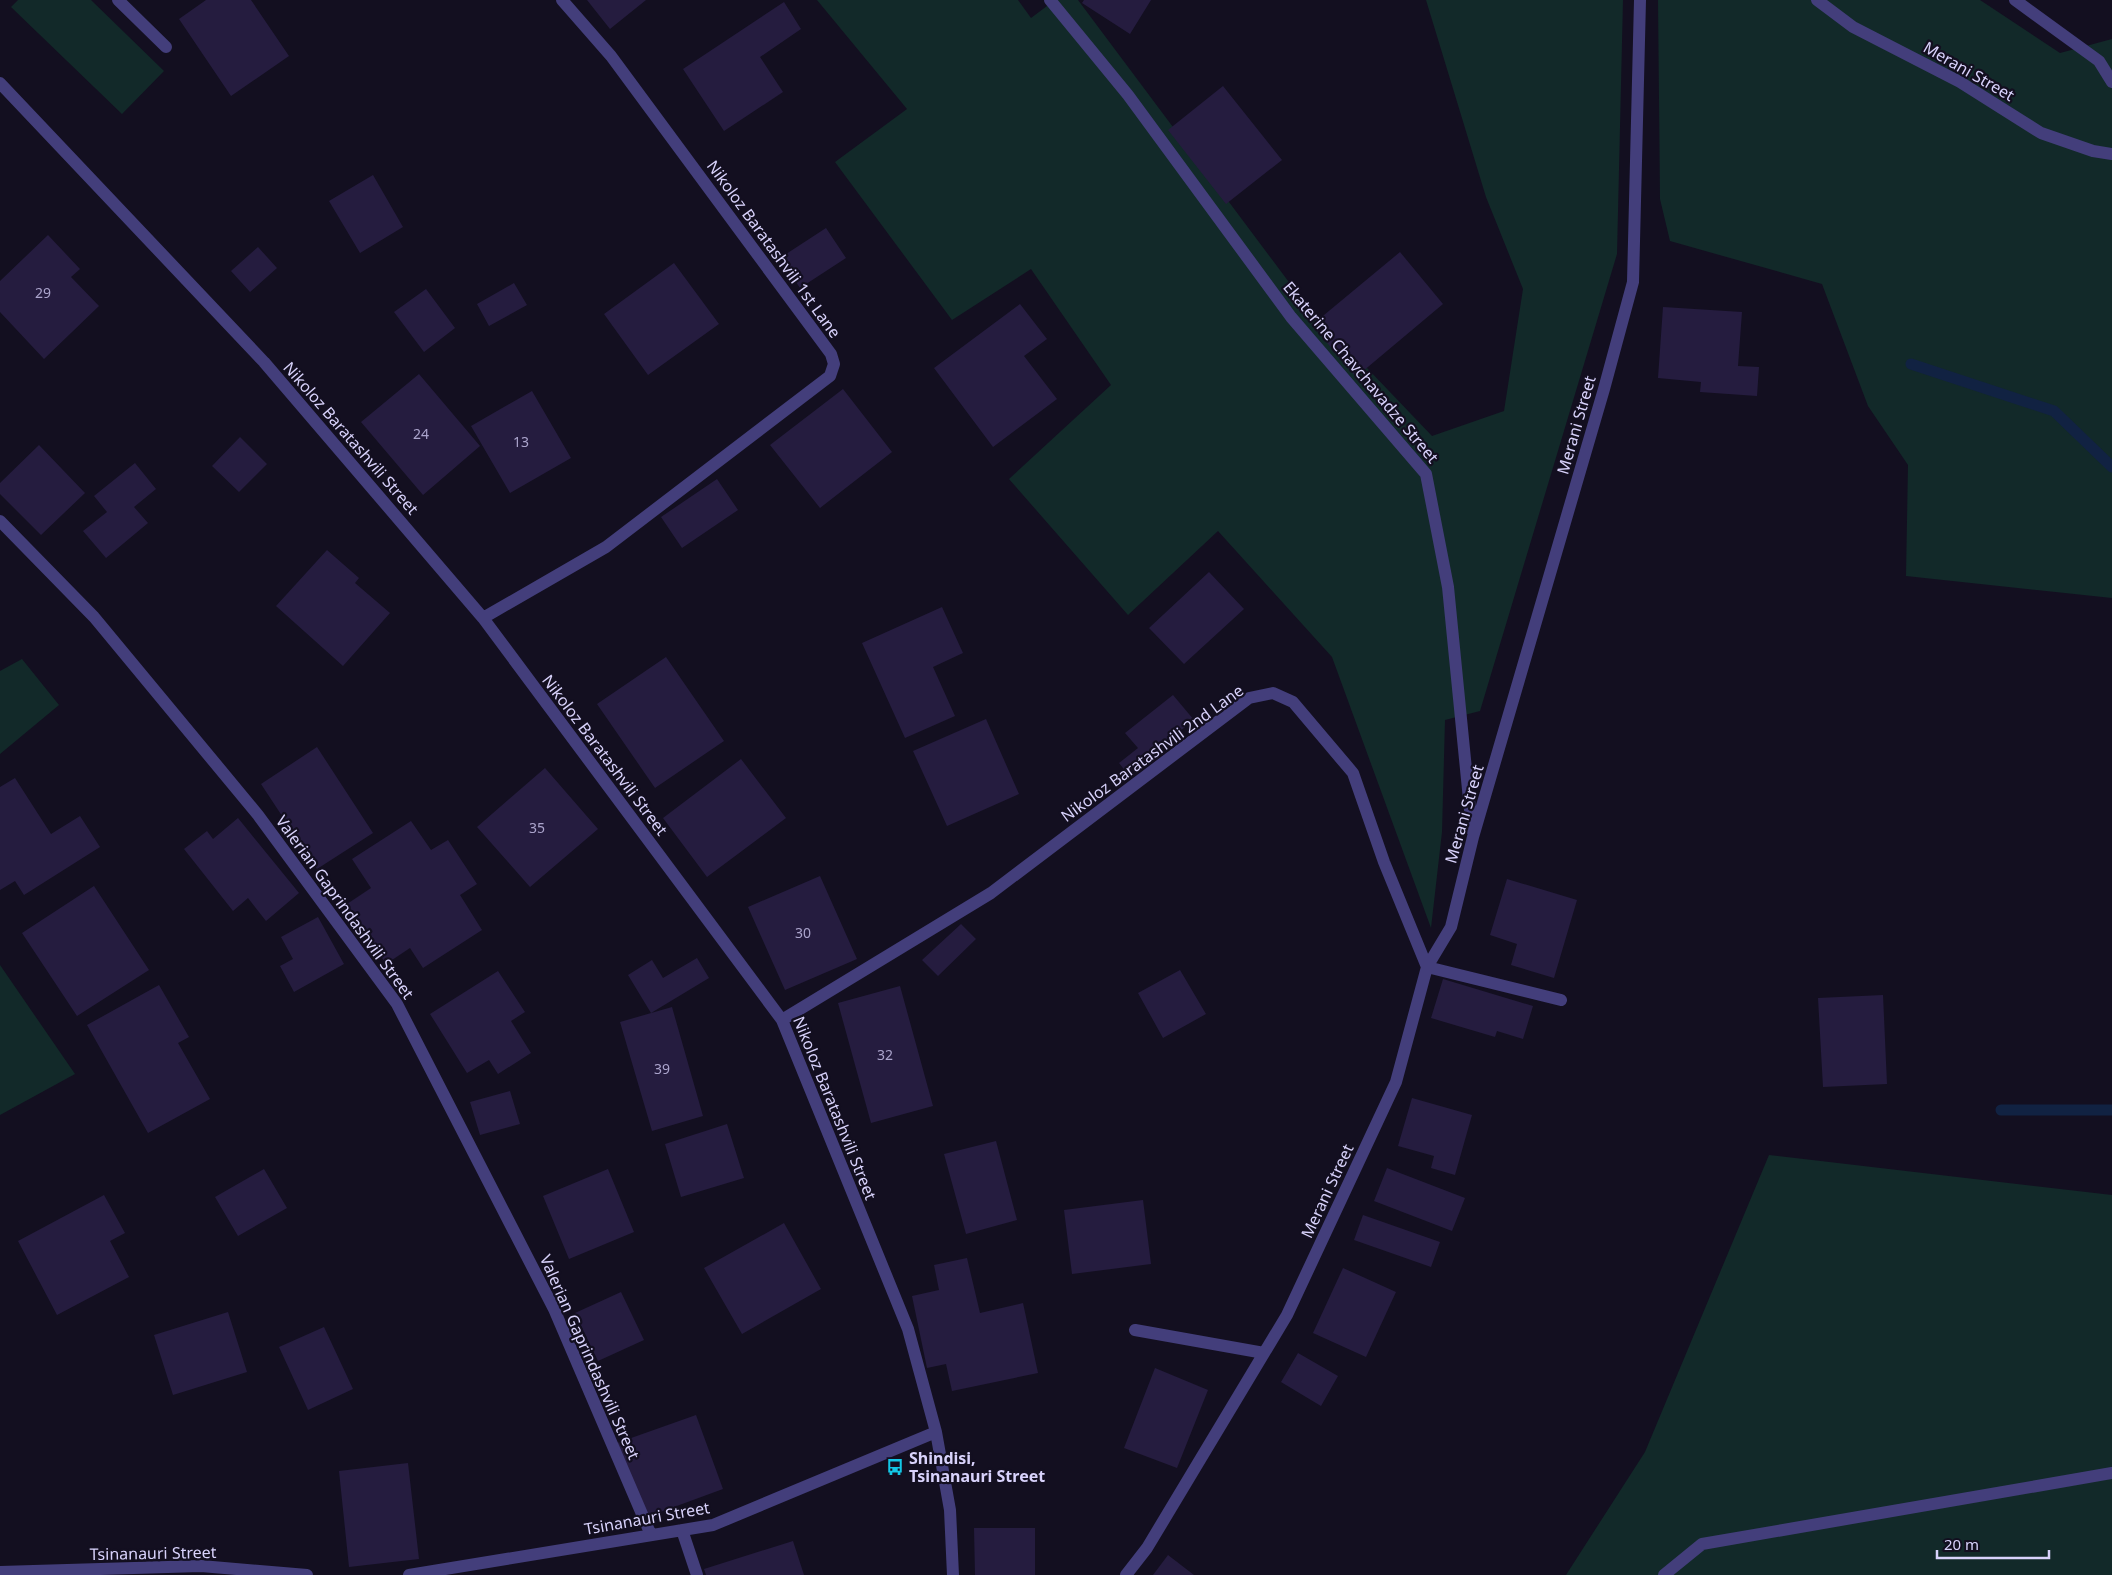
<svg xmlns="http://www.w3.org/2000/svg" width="2112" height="1575" viewBox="0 0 2112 1575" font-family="'Noto Sans',sans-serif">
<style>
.green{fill:#122929}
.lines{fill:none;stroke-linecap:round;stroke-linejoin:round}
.stream{stroke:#112242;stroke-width:11}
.building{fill:#251c3f}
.minor{stroke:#433e7b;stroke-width:12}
.labels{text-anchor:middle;stroke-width:4.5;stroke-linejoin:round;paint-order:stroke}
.number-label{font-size:14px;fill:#aba4cc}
.street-label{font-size:16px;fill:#d8d2fb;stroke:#130f20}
.poi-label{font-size:16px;font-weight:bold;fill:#d8d2fb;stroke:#130f20;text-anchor:start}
</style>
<rect width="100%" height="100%" fill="#130f20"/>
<!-- green -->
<path class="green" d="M 18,0 L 91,0 L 164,71 L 122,114 L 11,7 Z
M 817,0 L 1018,0 L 1031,18 L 1055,0 L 1078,0 L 1303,301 L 1432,436 L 1504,411 L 1523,289 L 1486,197 L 1426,0 L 1623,0 L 1617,254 L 1480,711 L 1445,720 L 1442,832 L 1431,928 L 1332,657 L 1218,531 L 1128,615 L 1009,479 L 1111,385 L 1031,269 L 952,320 L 835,162 L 907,109 Z
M 1658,0 L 1980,0 L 2060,53 L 2112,39 L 2112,598 L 1906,576 L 1908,465 L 1868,406 L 1822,284 L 1670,241 L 1660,199 Z
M 22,659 L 59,705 L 0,754 L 0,671 Z
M 0,965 L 75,1074 L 0,1115 Z
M 1769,1155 L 2112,1195 L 2112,1575 L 1566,1575 L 1645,1452 Z"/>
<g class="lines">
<!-- stream -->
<path class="stream" d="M 1911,364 L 2054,411 L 2112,467
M 2001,1110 L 2112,1110"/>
</g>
<!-- building -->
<path class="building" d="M 206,0 L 251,0 L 289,56 L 231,96 L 179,19 Z
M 587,0 L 646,0 L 610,29 Z
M 1084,0 L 1151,0 L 1130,34 L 1082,3 Z
M 784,2 L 801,29 L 760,57 L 783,92 L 724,131 L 683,69 Z
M 1223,86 L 1282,160 L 1226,204 L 1168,130 Z
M 373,175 L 403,227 L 360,253 L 329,201 Z
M 826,228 L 846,258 L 800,288 L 780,258 Z
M 48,235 L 80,269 L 71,277 L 99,306 L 44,359 L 0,312 L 0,281 Z
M 258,247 L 277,268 L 250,292 L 231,271 Z
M 1400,252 L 1443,304 L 1356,377 L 1312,325 Z
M 674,263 L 719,324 L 648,375 L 604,314 Z
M 514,283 L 527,305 L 489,326 L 477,304 Z
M 426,289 L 455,328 L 424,352 L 394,312 Z
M 1020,304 L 1047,339 L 1024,356 L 1057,399 L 993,447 L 934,368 Z
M 1663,307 L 1742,312 L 1738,366 L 1759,367 L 1757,396 L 1700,392 L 1701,382 L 1658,378 Z
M 419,374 L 480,446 L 423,495 L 361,422 Z
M 843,389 L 892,452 L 820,508 L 770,445 Z
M 532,391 L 571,458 L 510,493 L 471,426 Z
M 240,437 L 267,464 L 239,492 L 212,466 Z
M 39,445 L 85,493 L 41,535 L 0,494 L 0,483 Z
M 135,463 L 156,489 L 134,507 L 148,523 L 106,558 L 83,531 L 107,512 L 94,496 Z
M 717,479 L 738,510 L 682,548 L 661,517 Z
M 327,550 L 359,578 L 355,583 L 390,613 L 343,666 L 276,606 Z
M 1209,572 L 1244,609 L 1184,664 L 1149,628 Z
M 942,607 L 963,653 L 933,667 L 955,716 L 905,738 L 862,643 Z
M 666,657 L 724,741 L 655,788 L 597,704 Z
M 1173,695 L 1194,720 L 1127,773 L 1119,763 L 1138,748 L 1125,733 Z
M 986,719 L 1019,794 L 947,826 L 913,751 Z
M 317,747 L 373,833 L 317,869 L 261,784 Z
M 741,759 L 786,818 L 707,877 L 663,818 Z
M 545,768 L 598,829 L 530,887 L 477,827 Z
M 15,778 L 51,834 L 80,816 L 100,847 L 24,895 L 15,881 L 0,890 L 0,787 Z
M 238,818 L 299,893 L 266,921 L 248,898 L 233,911 L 184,849 L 207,831 L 213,839 Z
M 411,821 L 431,850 L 448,840 L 477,884 L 460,895 L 482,930 L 423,968 L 410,948 L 386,964 L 347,904 L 371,888 L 352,859 Z
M 820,876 L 857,959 L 785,990 L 748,907 Z
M 1507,879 L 1577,900 L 1554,978 L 1511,965 L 1517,944 L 1490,935 Z
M 94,886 L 149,970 L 77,1016 L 22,933 Z
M 318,917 L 344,964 L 294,992 L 280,966 L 293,959 L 281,937 Z
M 961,924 L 976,939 L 938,976 L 922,960 Z
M 697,958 L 709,978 L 651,1013 L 628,975 L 652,960 L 663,978 Z
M 1180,970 L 1206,1014 L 1163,1038 L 1138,993 Z
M 498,971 L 525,1012 L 511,1021 L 531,1053 L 498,1074 L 489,1060 L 467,1073 L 430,1014 Z
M 1443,979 L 1533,1006 L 1523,1039 L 1497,1031 L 1495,1037 L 1431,1018 Z
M 159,985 L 189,1037 L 178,1043 L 210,1099 L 148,1133 L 87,1025 Z
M 900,986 L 933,1106 L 871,1123 L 838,1003 Z
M 1883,995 L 1887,1084 L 1823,1087 L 1818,998 Z
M 672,1007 L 703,1116 L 652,1131 L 620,1022 Z
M 510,1091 L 520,1124 L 480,1135 L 470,1102 Z
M 1412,1098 L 1472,1115 L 1455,1175 L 1431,1168 L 1434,1156 L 1398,1146 Z
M 727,1124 L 744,1178 L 681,1197 L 665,1144 Z
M 996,1141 L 1017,1220 L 966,1234 L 944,1154 Z
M 1387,1168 L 1465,1198 L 1452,1231 L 1374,1201 Z
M 264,1169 L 287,1208 L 238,1236 L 215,1197 Z
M 608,1169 L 634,1232 L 569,1259 L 543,1196 Z
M 104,1195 L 125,1233 L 110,1241 L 129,1277 L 57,1315 L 18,1241 Z
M 1143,1200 L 1151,1264 L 1072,1274 L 1064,1210 Z
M 1363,1215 L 1440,1242 L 1431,1267 L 1354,1240 Z
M 784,1223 L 821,1289 L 742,1334 L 704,1268 Z
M 967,1258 L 980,1313 L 1023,1303 L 1038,1373 L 952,1391 L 946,1364 L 927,1368 L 912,1296 L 939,1290 L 934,1265 Z
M 1343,1268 L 1396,1292 L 1366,1357 L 1313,1333 Z
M 621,1292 L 644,1340 L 598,1361 L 575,1313 Z
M 228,1312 L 247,1372 L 173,1395 L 154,1335 Z
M 324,1327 L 353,1389 L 308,1410 L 279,1347 Z
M 1298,1353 L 1338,1376 L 1321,1406 L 1281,1382 Z
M 1155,1368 L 1208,1390 L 1177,1468 L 1124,1448 Z
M 696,1415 L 723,1489 L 644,1518 L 617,1443 Z
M 408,1463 L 419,1559 L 349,1567 L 339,1471 Z
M 974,1528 L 1035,1528 L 1035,1575 L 975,1575 Z
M 793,1541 L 804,1575 L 706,1575 L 704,1569 Z
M 1168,1555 L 1194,1575 L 1153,1575 Z"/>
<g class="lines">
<!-- minor -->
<path class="minor" d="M 118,0 L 166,47
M 1050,0 L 1128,95 L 1291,317 L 1426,474 L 1448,587 L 1472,830
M 1817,0 L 1853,27 L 1960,82 L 2041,133 L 2093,151 L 2112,154
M 2015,0 L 2099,61 L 2112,82
M 0,83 L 264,362 L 483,618 L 782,1020 L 908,1329 L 936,1432 L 950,1510 L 953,1575
M 0,521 L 94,617 L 258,815 L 397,1004 L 554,1309 L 651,1535
M 483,618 L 606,547 L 830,376 L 834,364 L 831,354 L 611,56 L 562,0
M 782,1020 L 991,893 L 1249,698 L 1273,693 L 1293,702 L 1353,773 L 1384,862 L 1427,967 L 1561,1000
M 1135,1330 L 1264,1353
M 682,1530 L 697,1575
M 0,1572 L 201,1566 L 307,1575
M 409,1575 L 713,1525 L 936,1432
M 1126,1575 L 1147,1548 L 1287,1315 L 1396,1082 L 1427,967 L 1451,927 L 1473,837 L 1604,389 L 1633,282 L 1640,0
M 1664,1575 L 1702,1544 L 2112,1473"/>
</g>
<!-- icons -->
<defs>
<g id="bus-bare" transform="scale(1.35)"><path d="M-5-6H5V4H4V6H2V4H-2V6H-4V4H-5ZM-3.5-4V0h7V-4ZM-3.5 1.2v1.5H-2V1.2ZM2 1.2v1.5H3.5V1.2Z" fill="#13c7e6" stroke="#130f20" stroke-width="2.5" paint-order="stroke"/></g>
</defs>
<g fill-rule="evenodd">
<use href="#bus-bare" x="895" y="1467"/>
</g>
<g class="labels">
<!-- number labels -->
<g class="number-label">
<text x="43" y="298">29</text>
<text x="421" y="439">24</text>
<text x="521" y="447">13</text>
<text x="537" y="833">35</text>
<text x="803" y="938">30</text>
<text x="885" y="1060">32</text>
<text x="662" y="1074">39</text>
</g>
<!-- street labels -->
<g class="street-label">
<text transform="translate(1969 71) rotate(30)" y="6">Merani Street</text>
<text transform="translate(774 249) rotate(54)" y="6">Nikoloz Baratashvili 1st Lane</text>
<text transform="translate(1361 372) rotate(50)" y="6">Ekaterine Chavchavadze Street</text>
<text transform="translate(1576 425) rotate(-74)" y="6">Merani Street</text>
<text transform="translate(351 438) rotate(49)" y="6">Nikoloz Baratashvili Street</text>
<text transform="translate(1152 753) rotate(-36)" y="6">Nikoloz Baratashvili 2nd Lane</text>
<text transform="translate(605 755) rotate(53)" y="6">Nikoloz Baratashvili Street</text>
<text transform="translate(1464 814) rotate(-74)" y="6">Merani Street</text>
<text transform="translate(345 907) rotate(54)" y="6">Valerian Gaprindashvili Street</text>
<text transform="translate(835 1108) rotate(68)" y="6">Nikoloz Baratashvili Street</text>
<text transform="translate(1327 1191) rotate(-65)" y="6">Merani Street</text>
<text transform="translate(590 1357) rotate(66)" y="6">Valerian Gaprindashvili Street</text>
<text transform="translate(647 1518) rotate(-10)" y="6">Tsinanauri Street</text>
<text transform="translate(153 1553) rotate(-1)" y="6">Tsinanauri Street</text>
</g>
<!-- poi labels -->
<g class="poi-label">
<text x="909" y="1464">Shindisi,<tspan x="909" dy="18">Tsinanauri Street</tspan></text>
</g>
</g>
<!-- scale -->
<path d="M1937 1550v8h112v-8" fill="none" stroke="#d8d2fb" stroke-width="2.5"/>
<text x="1944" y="1550" font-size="15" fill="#d8d2fb" stroke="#130f20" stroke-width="4" paint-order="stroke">20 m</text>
</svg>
